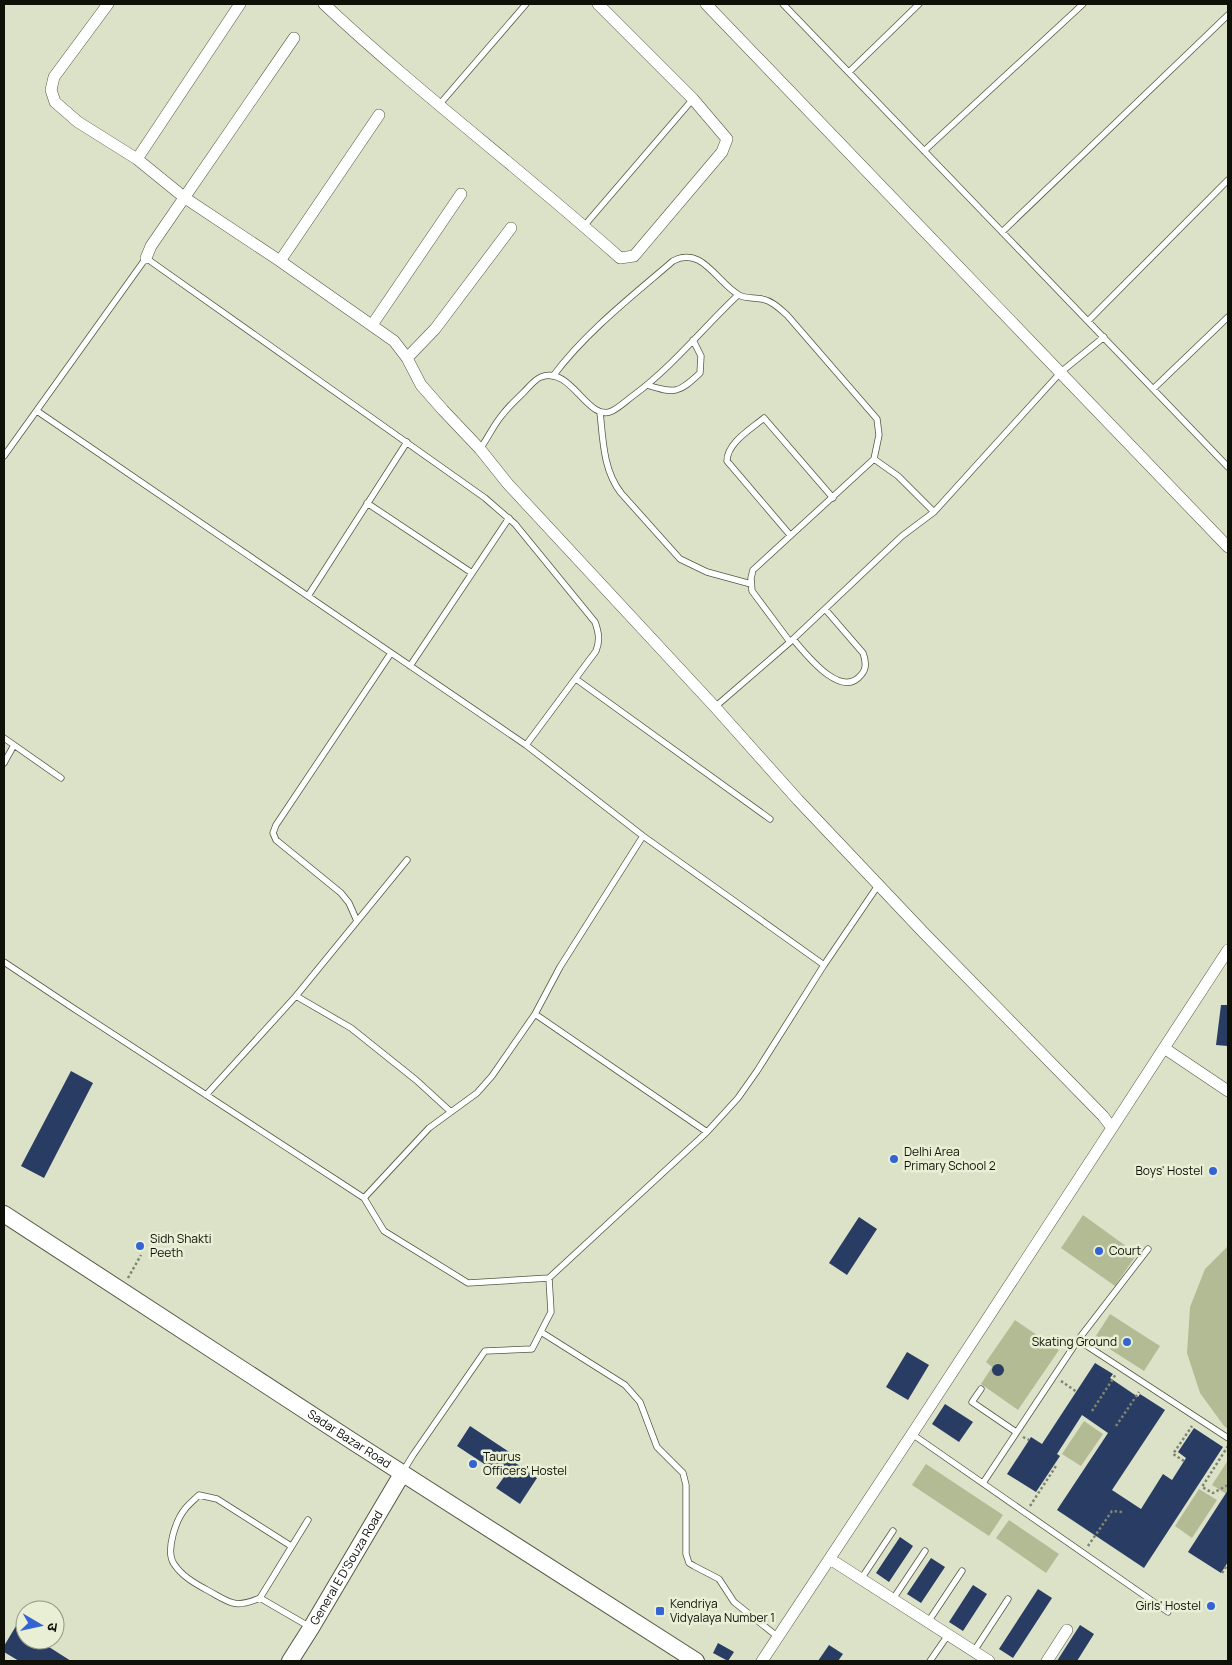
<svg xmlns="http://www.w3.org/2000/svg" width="1232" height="1665" viewBox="0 0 1232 1665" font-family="Manrope,'Noto Sans Devanagari',sans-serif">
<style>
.green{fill:#b3bb95}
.building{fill:#293c63}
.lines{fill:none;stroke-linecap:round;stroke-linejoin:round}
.lane-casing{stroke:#545943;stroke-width:7}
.street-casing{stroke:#545943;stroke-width:12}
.secondary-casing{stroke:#545943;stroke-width:18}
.path{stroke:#7f8371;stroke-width:2.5;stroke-dasharray:2.5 2.5;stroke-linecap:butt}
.lane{stroke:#fff;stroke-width:5.5}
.street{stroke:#fff;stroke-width:11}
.secondary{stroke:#fff;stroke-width:16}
.poi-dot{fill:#3464d4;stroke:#e9efd5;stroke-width:2}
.labels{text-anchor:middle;stroke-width:5;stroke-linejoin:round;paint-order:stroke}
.poi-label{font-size:12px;fill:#0f1108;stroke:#e9efd5;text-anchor:start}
.street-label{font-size:12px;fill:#0f1108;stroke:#e9efd5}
</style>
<rect width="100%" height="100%" fill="#dce2c8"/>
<!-- green -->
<path class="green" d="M 1083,1215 L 1137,1254 L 1115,1286 L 1061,1248 Z
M 1228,1246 L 1228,1429 L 1224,1426 L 1200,1393 L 1187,1353 L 1190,1307 L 1205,1269 Z
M 1110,1314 L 1160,1346 L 1144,1371 L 1094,1339 Z
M 1015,1320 L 1059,1350 L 1018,1410 L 981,1384 L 992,1367 L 986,1362 Z
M 1084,1421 L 1103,1434 L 1081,1466 L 1062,1454 Z
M 1228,1460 L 1228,1495 L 1212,1485 Z
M 926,1464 L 1003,1515 L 989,1536 L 912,1485 Z
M 1199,1489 L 1217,1500 L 1192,1538 L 1175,1526 Z
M 1009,1520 L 1059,1554 L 1046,1573 L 996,1538 Z"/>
<!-- building -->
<path class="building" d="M 1221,1005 L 1228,1005 L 1228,1046 L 1216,1045 Z
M 71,1071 L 93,1083 L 44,1178 L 21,1166 Z
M 859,1217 L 877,1229 L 847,1275 L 829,1263 Z
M 907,1352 L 929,1365 L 908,1400 L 886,1387 Z
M 1095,1363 L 1113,1374 L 1110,1378 L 1138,1397 L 1140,1394 L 1165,1410 L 1112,1490 L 1141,1509 L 1163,1474 L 1172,1480 L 1186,1458 L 1178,1452 L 1194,1428 L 1223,1447 L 1144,1568 L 1057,1510 L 1108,1433 L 1082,1415 L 1057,1454 L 1060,1456 L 1036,1492 L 1007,1474 L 1031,1437 L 1042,1444 Z
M992 1370a6 6 0 1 1 12 0a6 6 0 1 1-12 0Z
M 945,1404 L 973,1422 L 959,1442 L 932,1424 Z
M 470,1426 L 517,1457 L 514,1462 L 537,1478 L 520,1504 L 496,1488 L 504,1477 L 457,1446 Z
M 1228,1490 L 1228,1562 L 1221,1573 L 1188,1552 Z
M 900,1537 L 913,1546 L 889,1582 L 876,1573 Z
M 931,1558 L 945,1567 L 921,1603 L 907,1594 Z
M 973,1585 L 987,1594 L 963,1631 L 949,1622 Z
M 1038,1589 L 1052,1598 L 1013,1658 L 999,1649 Z
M 1080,1625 L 1094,1634 L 1077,1661 L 1057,1661 Z
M 16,1626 L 25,1632 L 25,1640 L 38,1640 L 71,1661 L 19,1661 L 4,1652 L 4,1646 Z
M 718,1643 L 734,1652 L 728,1661 L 713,1653 Z
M 829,1645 L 843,1654 L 838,1661 L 818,1661 Z"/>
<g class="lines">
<!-- lane casing -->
<g class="lane-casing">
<path id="lane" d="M 783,4 L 1228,467
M 849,72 L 919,4
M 439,105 L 526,4
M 924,151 L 1083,4
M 584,226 L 693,99
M 1002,232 L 1228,15
M 1088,321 L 1228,180
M 553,376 C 586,332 631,297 673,261 C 702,245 717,283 739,295 C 746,299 754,297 762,299 C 772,301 779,308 787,315 L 877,419 L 879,435 L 874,459
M 647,385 C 675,394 679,393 700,373 L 701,356 L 693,340
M 1153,389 L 1228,317
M 37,411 L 526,745 L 643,836 L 824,965 L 879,884
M 600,412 C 603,439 603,470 621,493 L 680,559 L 707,572 L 751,584
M 480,449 C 488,438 494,424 503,414 C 509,406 517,399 524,392 C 529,387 535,379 541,377 C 571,365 588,423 612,411 C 620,407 627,400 634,395 C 673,366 703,328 738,295
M 4,456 L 146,258 L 485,498 L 515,524 L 595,622 C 599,633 600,641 596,651 L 526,745
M 367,503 L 472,573
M 790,535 L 727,461 C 727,443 751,429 764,418 L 833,498
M 308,596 L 407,442
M 793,639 C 806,654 841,700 861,675 C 867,669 866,661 863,653 L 825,609
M 790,642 L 752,591 L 751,578 L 753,570 L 874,459 L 898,476 L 934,512
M 410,666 L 509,518
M 576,679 L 770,819
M 715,707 L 790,642 L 902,536 L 934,512 L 1061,372 L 1104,337
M 4,738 L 61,778
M 4,763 L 14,745
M 357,921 L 349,903 L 341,893 L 276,840 L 273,833 L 276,825 L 391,653
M 4,962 L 70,1006 L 364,1198 L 429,1128 L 477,1093 L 492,1076 L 535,1014 L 560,967 L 643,836
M 296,996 L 351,1028 L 416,1080 L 451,1112
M 535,1014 L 707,1132 L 738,1098 L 757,1071 L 824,965
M 206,1095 L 296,996 L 407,860
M 364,1198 L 384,1231 L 468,1283 L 549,1278
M 541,1332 L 625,1385 L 640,1402 L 657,1447 L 683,1473 L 686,1485 L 686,1554 L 689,1563 L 694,1566 L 719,1579 L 734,1602 L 778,1637
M 1078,1340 L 1228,1438
M 981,1389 L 972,1402 L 1016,1432
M 912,1434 L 1168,1612
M 402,1473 L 413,1455 L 485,1351 L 532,1349 L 551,1312 L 549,1278 L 707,1132
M 983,1483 L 1078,1340 L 1148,1249
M 291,1546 L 217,1499 L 199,1495 C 194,1500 189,1504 185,1509 C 176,1520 165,1551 174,1564 C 182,1576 194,1583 207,1590 C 231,1603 234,1609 260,1598 L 310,1627
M 861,1579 L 893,1531
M 260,1598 L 308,1520
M 893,1599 L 925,1551
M 928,1622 L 962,1571
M 974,1651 L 1008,1599
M 930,1661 L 948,1635"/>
</g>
<!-- street casing -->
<g class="street-casing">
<path id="street" d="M 108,4 L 54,77 L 51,90 L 55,102 L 78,122 L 137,159 L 185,198 L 280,261 L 394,341 L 407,358 L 421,385 L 443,410 L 480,449 L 508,484 L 715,707 L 798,800 L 924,933 L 1103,1116 L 1112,1128 L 1164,1048 L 1228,1091
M 324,4 C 419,93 523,171 620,258 L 634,256 L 722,152 L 727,139 L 693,99 L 598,4
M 706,4 L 1228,547
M 137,159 L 240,4
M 146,258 L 151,246 L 294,38
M 280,261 L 379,115
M 372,325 L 461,194
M 407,358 L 435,329 L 511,228
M 1164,1048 L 1228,950
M 830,1559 L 989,1661
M 762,1661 L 912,1434 L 1112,1128
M 1047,1661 L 1067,1630"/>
</g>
<!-- secondary casing -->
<g class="secondary-casing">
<g id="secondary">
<path id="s1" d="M 4,1214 L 352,1441 L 696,1661"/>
<path id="s2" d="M 290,1661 L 311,1628 L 402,1474"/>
</g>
</g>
<!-- path -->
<path class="path" d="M 128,1278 L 141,1255
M 1061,1381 L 1077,1392
M 1092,1411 L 1116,1374
M 1116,1426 L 1139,1392
M 1023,1437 L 1029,1440
M 1228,1446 L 1202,1487 L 1213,1493 L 1228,1485
M 1184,1461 L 1173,1454 L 1192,1426
M 1030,1506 L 1056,1466
M 1088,1546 L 1112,1511 L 1123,1512
M 1222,1573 L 1228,1564"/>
<!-- lane -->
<use href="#lane" class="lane"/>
<!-- street -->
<use href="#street" class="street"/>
<!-- secondary -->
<use href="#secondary" class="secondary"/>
</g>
<!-- markers -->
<g class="poi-dot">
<circle cx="894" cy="1159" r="5"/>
<circle cx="1213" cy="1171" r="5"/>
<circle cx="140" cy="1246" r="5"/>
<circle cx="1099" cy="1251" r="5"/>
<circle cx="1127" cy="1342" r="5"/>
<circle cx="473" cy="1464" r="5"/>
<circle cx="1211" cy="1606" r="5"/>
<rect x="655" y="1606" width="10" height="10" rx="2.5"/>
</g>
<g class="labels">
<!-- poi labels -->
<g class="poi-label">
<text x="904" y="1156">Delhi Area<tspan x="904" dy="14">Primary School 2</tspan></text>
<text x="1203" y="1175" text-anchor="end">Boys' Hostel</text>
<text x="150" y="1243">Sidh Shakti<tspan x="150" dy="14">Peeth</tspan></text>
<text x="1109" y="1255">Court</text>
<text x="1117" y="1346" text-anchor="end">Skating Ground</text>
<text x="483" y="1461">Taurus<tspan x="483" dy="14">Officers' Hostel</tspan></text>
<text x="670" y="1608">Kendriya<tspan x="670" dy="14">Vidyalaya Number 1</tspan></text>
<text x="1201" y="1610" text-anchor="end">Girls' Hostel</text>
</g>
<!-- street labels -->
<g class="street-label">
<text dy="4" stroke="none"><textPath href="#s1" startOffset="412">Sadar Bazar Road</textPath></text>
<text dy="4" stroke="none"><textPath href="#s2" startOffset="109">General E D'Souza Road</textPath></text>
</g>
</g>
<!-- border -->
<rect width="1232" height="1665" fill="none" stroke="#0f1108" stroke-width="10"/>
<!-- north arrow -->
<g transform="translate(40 1625) rotate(99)"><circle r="24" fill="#e9efd5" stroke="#929683"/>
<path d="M0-4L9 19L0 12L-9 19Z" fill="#3464d4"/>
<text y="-8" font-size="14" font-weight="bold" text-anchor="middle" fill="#0f1108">उ</text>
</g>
</svg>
